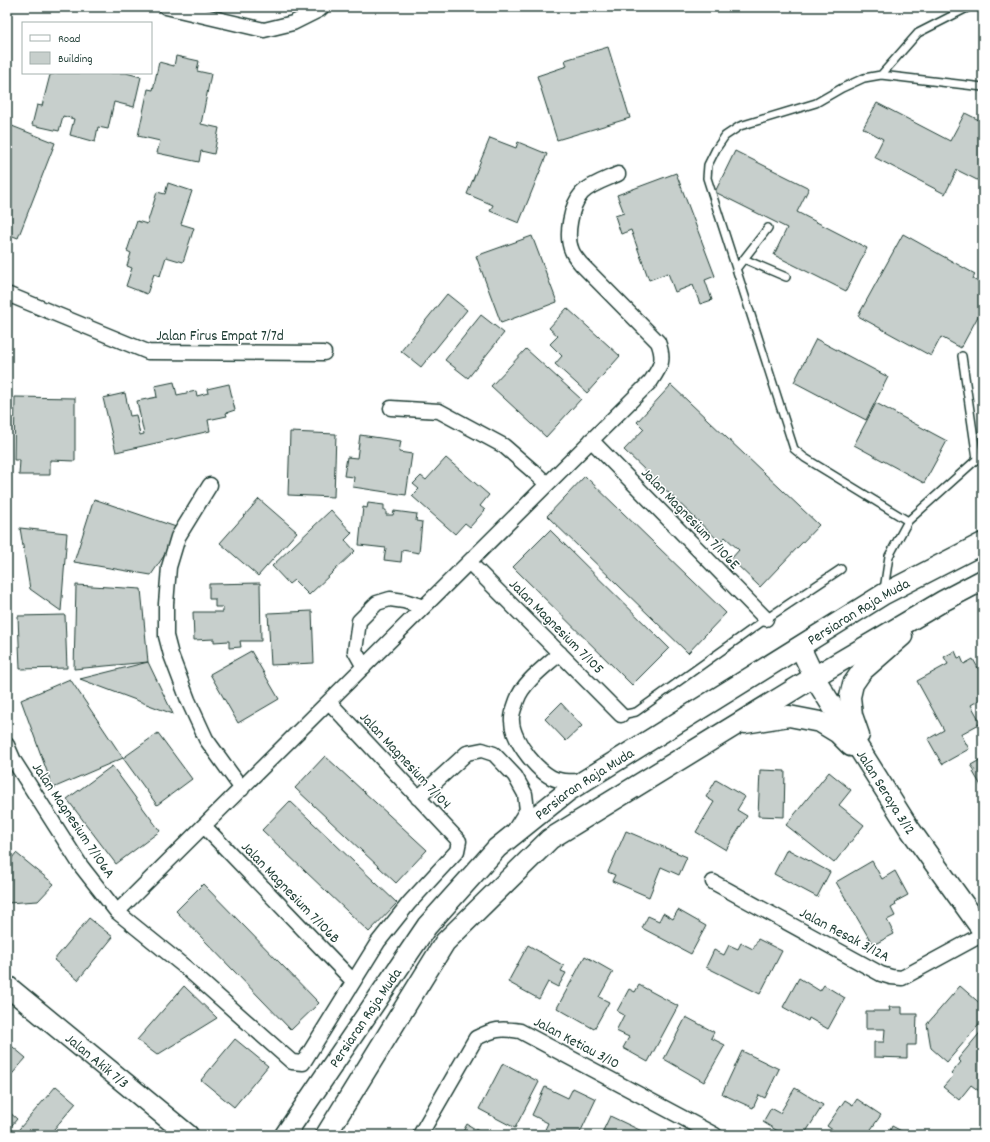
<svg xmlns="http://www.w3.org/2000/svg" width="990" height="1142" viewBox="0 0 990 1142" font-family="Dekko,sans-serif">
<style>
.building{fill:#c7cfcc;stroke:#1f3d34}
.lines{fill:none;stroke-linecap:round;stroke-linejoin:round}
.lane-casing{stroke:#1f3d34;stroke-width:10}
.street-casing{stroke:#1f3d34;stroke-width:17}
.secondary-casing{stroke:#1f3d34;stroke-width:23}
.lane{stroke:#fff;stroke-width:7}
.street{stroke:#fff;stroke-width:14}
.secondary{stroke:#fff;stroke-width:20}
.labels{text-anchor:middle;stroke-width:3;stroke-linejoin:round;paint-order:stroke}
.street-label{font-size:15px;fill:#1f3d34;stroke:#fff}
</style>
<rect width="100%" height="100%" fill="#fff"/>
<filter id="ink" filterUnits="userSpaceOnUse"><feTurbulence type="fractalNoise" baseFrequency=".025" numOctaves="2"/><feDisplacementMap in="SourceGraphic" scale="8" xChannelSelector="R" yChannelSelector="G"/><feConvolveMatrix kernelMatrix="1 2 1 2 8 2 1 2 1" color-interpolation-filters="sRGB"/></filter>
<g filter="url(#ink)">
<!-- building -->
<path class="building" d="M 608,47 L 630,118 L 557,140 L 537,76 L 567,66 L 565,60 Z
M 176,56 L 199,61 L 197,71 L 211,74 L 201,124 L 219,128 L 214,154 L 201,151 L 199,162 L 157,153 L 160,141 L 138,136 L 148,89 L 153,90 L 159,62 L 174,66 Z
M 54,73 L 126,73 L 141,77 L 134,107 L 114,102 L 108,129 L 98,127 L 95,142 L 70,135 L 74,119 L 63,116 L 59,131 L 32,125 L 37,105 L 42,106 L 50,75 L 54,74 Z
M 877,103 L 950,141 L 965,113 L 983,122 L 983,183 L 957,170 L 945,194 L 874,157 L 883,139 L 863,128 Z
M 7,124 L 55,143 L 18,238 L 7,234 Z
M 490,138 L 516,148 L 518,142 L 547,154 L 519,223 L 490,211 L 493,205 L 467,194 Z
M 735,151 L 809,188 L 797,212 L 867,248 L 846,291 L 774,255 L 787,228 L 715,192 Z
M 676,173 L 715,276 L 705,280 L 712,300 L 700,304 L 693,285 L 675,292 L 668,273 L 649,280 L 631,230 L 621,234 L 615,216 L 624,213 L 617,195 Z
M 168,183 L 192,191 L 181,224 L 194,228 L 183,262 L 166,257 L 160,276 L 154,274 L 147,294 L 126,286 L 132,268 L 127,266 L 131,253 L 127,251 L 137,221 L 147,224 L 157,192 L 165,194 Z
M 903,234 L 975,274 L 973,279 L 983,285 L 983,307 L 961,348 L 941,337 L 931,356 L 858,316 Z
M 532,236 L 557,302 L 501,323 L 476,256 Z
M 447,294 L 467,310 L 421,367 L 401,351 Z
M 567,308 L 620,356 L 587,393 L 555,364 L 562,356 L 550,344 L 558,336 L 549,328 Z
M 481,315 L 504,333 L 468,378 L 445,360 Z
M 816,339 L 888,377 L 866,420 L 794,382 Z
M 526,349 L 581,399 L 546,437 L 491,386 Z
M 174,382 L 177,395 L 196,391 L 197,396 L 208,393 L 207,389 L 229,384 L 235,410 L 226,413 L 227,416 L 208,420 L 210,431 L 116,452 L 103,398 L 125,393 L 130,416 L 136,415 L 140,435 L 144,434 L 137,401 L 157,397 L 155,386 Z
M 671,385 L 819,525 L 760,587 L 731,559 L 739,550 L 725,537 L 720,542 L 624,450 L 644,429 L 637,422 Z
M 15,397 L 75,398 L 75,461 L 50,460 L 50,475 L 19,475 L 20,460 L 14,460 Z
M 876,403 L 947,441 L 924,483 L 854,445 Z
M 290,432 L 336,434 L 334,497 L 288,495 Z
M 360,435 L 401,441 L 399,452 L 412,454 L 406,495 L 353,487 L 354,477 L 344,476 L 347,457 L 357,458 Z
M 446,458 L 489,495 L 480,506 L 485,510 L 470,527 L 465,523 L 455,534 L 412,496 L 419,489 L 413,484 L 421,476 L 426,480 Z
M 585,476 L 726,613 L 688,653 L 547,516 Z
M 94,499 L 182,529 L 151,575 L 74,562 Z
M 259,499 L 297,532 L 258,576 L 220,543 Z
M 368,503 L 384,505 L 384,510 L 386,510 L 386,515 L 393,515 L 394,511 L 417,514 L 416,521 L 422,522 L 419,553 L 402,550 L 401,562 L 384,560 L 386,548 L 359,545 L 363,507 L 367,508 Z
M 331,510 L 352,533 L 345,540 L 355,551 L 309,595 L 294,580 L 289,584 L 272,566 Z
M 20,528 L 67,533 L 61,611 L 30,589 Z
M 550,530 L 669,648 L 632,685 L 513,567 Z
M 260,583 L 261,641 L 240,641 L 241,647 L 229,648 L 229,641 L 214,642 L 214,639 L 194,640 L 193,612 L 223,612 L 223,607 L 215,607 L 215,599 L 209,599 L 209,584 Z
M 76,585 L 141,589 L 148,662 L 74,669 Z
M 312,611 L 314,663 L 271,665 L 268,613 Z
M 65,615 L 67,668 L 20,669 L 18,616 Z
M 251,651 L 279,699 L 238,723 L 210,674 Z
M 955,651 L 958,658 L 961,657 L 964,664 L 973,659 L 983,677 L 983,698 L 971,705 L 981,723 L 961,734 L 969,749 L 942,764 L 928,739 L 944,730 L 917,681 L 948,664 L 944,657 Z
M 148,662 L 173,714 L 80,679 Z
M 70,679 L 123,758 L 53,788 L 21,700 Z
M 561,703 L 582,726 L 566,741 L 545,719 Z
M 158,733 L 192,779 L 157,805 L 123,758 Z
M 325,756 L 427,850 L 396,883 L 295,788 Z
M 983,758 L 983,789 L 973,772 L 975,771 L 971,765 Z
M 112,766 L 160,831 L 116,864 L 67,799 Z
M 760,770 L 785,771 L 784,817 L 758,816 Z
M 829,772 L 851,790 L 839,805 L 864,825 L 834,863 L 786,825 Z
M 716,780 L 745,797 L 737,810 L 747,816 L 726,850 L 696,832 L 714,802 L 706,797 Z
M 290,801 L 397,903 L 369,932 L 262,830 Z
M 626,831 L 687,857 L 679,875 L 661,867 L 649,897 L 612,881 L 615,875 L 608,872 Z
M 787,849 L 830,872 L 817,897 L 774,874 Z
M 16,853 L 54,884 L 38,901 L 7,903 L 7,864 Z
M 872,861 L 882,879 L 895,871 L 908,895 L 895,902 L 896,905 L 891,908 L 895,916 L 887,920 L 894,934 L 873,945 L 836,882 Z
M 203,884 L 319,1003 L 291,1030 L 176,911 Z
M 678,910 L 706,926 L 691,954 L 642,928 L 648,916 L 659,921 L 663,913 L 673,919 Z
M 89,918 L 113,937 L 78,980 L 54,960 Z
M 758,939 L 782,951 L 760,994 L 706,967 L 714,950 L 724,955 L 729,945 L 738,949 L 741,943 L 753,949 Z
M 528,945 L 564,966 L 561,971 L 566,973 L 558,987 L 548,982 L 539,999 L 508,982 Z
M 585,956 L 613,972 L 599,997 L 609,1002 L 594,1029 L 557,1008 Z
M 799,978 L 820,991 L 824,985 L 845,998 L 828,1029 L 809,1018 L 808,1021 L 783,1007 Z
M 639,985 L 678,1006 L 648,1062 L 623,1048 L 629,1037 L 616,1031 L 624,1015 L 617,1011 L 629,989 L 635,992 Z
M 184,986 L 217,1018 L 157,1055 L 137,1040 Z
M 960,986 L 983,1006 L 983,1020 L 947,1062 L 931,1048 L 927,1024 Z
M 889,1007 L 902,1007 L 902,1014 L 917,1014 L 916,1045 L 907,1045 L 907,1058 L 874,1057 L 874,1042 L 884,1042 L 885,1029 L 866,1029 L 866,1011 L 890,1011 Z
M 686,1017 L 714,1032 L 711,1038 L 725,1045 L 704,1082 L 664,1059 Z
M 983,1029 L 983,1094 L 971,1085 L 959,1100 L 943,1087 L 953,1076 L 951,1074 L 961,1062 L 958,1059 Z
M 235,1039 L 268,1066 L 234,1107 L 201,1080 Z
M 7,1042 L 26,1058 L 7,1080 Z
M 742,1051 L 779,1069 L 765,1098 L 759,1095 L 753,1108 L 722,1094 Z
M 503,1063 L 539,1082 L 515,1128 L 479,1109 Z
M 56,1086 L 76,1103 L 49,1135 L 14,1135 Z
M 545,1087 L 568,1098 L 573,1088 L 596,1099 L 579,1135 L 545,1135 L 543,1134 L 548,1123 L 532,1115 Z
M 795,1088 L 823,1105 L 804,1135 L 799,1135 L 792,1131 L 790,1135 L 784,1135 L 763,1122 L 771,1108 L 780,1113 Z
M 857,1099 L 881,1115 L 867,1135 L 836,1135 L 837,1133 L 827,1126 L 845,1100 L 853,1105 Z
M 7,1110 L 17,1119 L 7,1131 Z
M 610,1116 L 646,1133 L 646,1135 L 601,1135 Z
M 467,1124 L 485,1135 L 461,1135 Z
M 892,1126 L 909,1135 L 888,1135 Z"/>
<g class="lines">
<!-- lane casing -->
<g class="lane-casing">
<path id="lane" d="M 881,75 L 918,33 L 969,7
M 744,259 L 786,277
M 736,269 L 768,228
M 962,356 L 977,459
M 908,521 L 977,459 L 983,456
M 884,590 L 889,556 L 908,521 L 805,458 L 794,449 L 707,178 L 708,165 L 716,149 L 725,136 L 740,126 L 816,103 L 842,88 L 864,78 L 881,75 L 983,87
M 621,715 L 636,712 L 766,619 L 841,569"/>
</g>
<!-- street casing -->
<g class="street-casing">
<path id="street" d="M 166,7 L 264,30 L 293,23 L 319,10 L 322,7
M 7,294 L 148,352 L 324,353
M 391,408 L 439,411 L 504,446 L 534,472 L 547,484
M 591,440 L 766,619
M 210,485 L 178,537 L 169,567 L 166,604 L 166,636 L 171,655 L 188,700 L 206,739 L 242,789
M 469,562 L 621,715
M 560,653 C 546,666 523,682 517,700 C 515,706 511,715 512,721 C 512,740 540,777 559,780 C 567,782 576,781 584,781
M 364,667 L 355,651 L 359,621 L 377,603 L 390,599 L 404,601 L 424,607
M 7,745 L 14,761 L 81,866 L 117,912 L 185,967 L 292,1062 L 303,1063 L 378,942 L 409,903 L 457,851 L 459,841 L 329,702
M 418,798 L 467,753 L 482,750 L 494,754 L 515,776 L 525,794 L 527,810 L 515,829
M 204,826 L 353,981
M 713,882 L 881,974 L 891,977 L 902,978 L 983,934
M 117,912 L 651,381 C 661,366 665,360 658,342 L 581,264 C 578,260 574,256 572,251 C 565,236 571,205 582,193 C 591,184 607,179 618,174
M 420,1135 L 476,1038 C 495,1029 499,1028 520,1031 L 715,1135"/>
</g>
<!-- secondary casing -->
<g class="secondary-casing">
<g id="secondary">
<path id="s1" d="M 800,647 L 814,677 L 909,828 L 983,931"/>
<path d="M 745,723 L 789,716 L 820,722 L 838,733 L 851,746"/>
<path d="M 859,735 L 852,715 L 850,697 L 853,684 L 862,671 L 902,636"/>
<path id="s2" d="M 7,986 L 188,1135"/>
<path id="s3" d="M 285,1135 L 427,926 L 497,848 L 568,791 L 584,781 L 884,594 L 983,543"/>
<path d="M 326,1135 L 445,942 L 550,839 L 814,677 L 943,601 L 983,580"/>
</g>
</g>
<!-- lane -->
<use href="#lane" class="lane"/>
<!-- street -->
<use href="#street" class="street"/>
<!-- secondary -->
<use href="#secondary" class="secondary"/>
</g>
</g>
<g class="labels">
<!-- street labels -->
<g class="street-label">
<text x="220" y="340">Jalan Firus Empat 7/7d</text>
<text transform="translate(691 518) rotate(46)" y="5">Jalan Magnesium 7/106E</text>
<text dy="5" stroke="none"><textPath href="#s3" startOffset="790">Persiaran Raja Muda</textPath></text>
<text transform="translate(557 626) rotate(45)" y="5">Jalan Magnesium 7/105</text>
<text transform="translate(406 760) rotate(47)" y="5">Jalan Magnesium 7/104</text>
<text dy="5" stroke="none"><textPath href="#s3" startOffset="466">Persiaran Raja Muda</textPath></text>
<text dy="5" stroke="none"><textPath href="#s1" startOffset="169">Jalan Seraya 3/12</textPath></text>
<text transform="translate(74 820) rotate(56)" y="5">Jalan Magnesium 7/106A</text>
<text transform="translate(291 892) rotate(46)" y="5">Jalan Magnesium 7/106B</text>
<text transform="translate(845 934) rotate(28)" y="5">Jalan Resak 3/12A</text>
<text dy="5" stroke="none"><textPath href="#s3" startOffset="142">Persiaran Raja Muda</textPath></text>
<text transform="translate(577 1042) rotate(28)" y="5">Jalan Ketiau 3/10</text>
<text dy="5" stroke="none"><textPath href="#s2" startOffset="117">Jalan Akik 7/3</textPath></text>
</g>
</g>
<!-- margin -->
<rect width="990" height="1142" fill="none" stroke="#fff" stroke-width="24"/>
<rect x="12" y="12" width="966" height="1118" fill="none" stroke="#1f3d34" stroke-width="1.5" filter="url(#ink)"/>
<!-- legend -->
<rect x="22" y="22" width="130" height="52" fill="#ffffff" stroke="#a5b1ae"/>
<rect x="30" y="35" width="20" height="6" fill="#ffffff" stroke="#a5b1ae"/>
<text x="58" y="42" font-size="12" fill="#1f3d34">Road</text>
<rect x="30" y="52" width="20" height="12" fill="#c7cfcc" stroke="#a5b1ae"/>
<text x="58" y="62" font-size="12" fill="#1f3d34">Building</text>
</svg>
